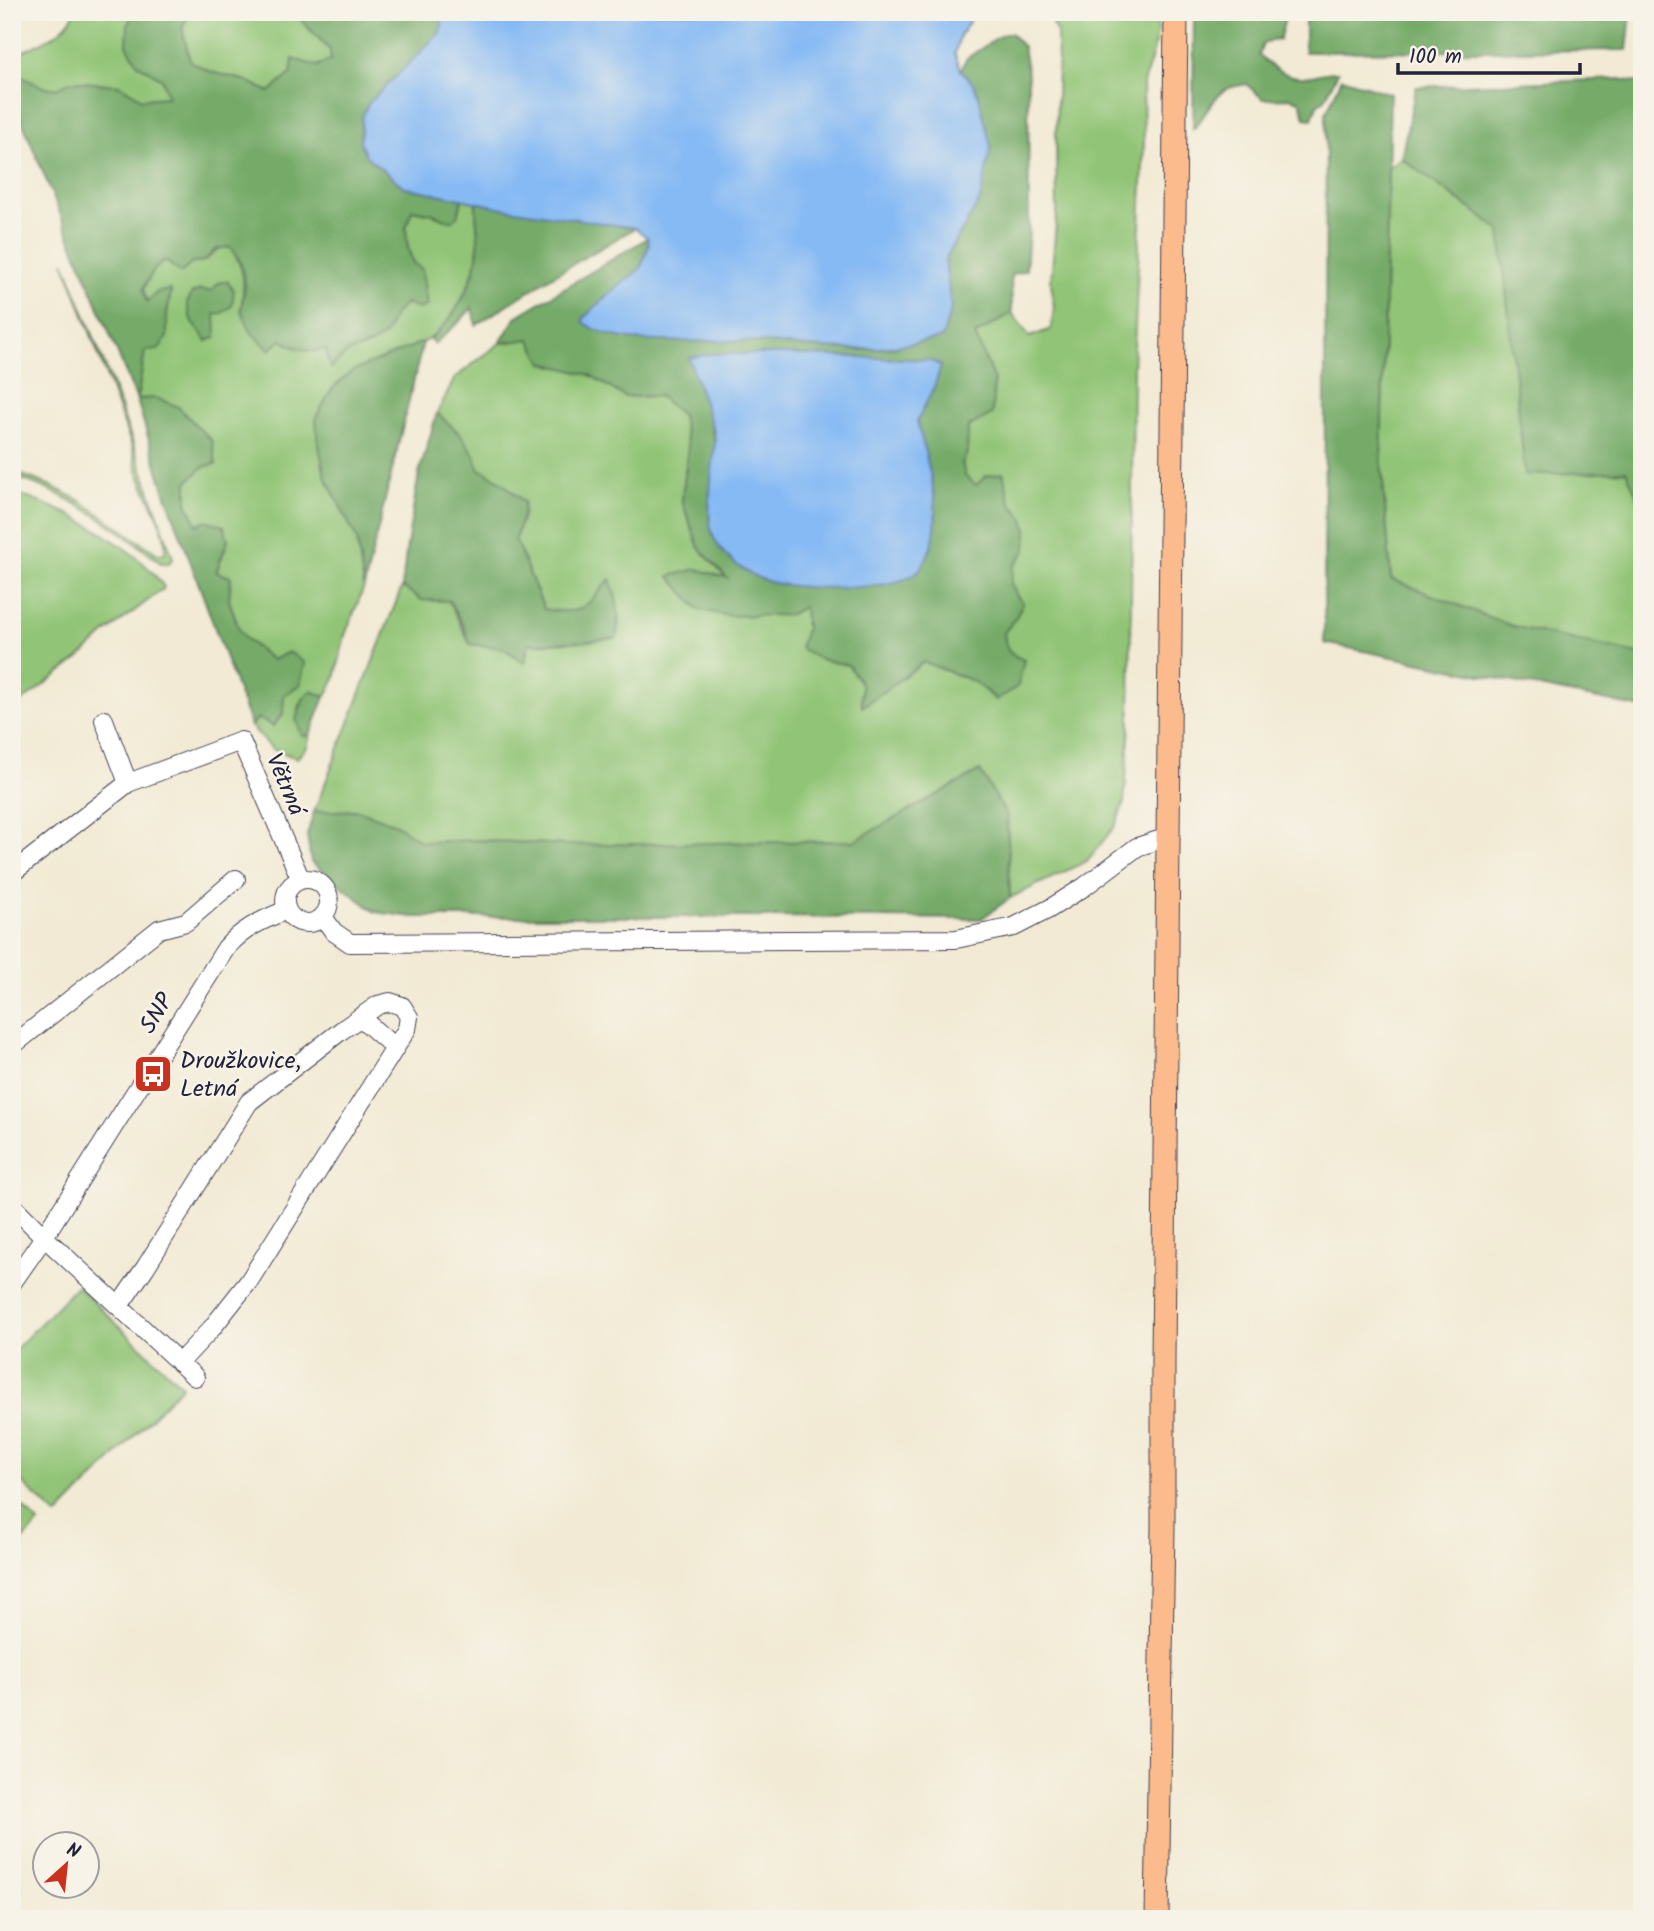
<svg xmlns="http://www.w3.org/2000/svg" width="1654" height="1931" viewBox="0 0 1654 1931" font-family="Kalam,sans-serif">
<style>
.green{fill:#91c476;stroke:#5a7358;stroke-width:2}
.forest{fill:#74aa67;stroke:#4b6651;stroke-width:2;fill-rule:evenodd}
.water{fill:#86baf4;stroke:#546e98;stroke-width:2}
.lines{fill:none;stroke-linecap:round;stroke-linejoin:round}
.minor-casing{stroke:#414052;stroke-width:20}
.major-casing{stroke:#414052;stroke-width:25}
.minor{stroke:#fff;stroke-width:18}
.major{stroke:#fbbb8c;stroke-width:23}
.labels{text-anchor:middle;stroke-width:5;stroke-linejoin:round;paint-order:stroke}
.street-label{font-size:24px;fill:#22223b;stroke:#f7f3e8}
.poi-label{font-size:24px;fill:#22223b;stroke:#f7f3e8;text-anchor:start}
</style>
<rect width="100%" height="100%" fill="#f7f3e8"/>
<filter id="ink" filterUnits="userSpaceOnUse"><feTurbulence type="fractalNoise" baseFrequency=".0143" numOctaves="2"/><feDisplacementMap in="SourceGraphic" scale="14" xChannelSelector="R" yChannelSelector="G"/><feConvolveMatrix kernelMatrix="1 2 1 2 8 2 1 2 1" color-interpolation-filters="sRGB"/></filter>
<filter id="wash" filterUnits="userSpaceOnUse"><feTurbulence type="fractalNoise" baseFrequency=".00686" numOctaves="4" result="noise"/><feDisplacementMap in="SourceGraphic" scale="28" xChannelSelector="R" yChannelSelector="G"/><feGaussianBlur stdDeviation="1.57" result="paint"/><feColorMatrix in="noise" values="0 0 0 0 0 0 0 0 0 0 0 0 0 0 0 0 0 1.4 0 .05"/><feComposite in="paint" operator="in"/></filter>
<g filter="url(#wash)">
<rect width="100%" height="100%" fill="#f2ead4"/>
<!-- green -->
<path class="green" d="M 75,12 L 133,12 L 128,26 L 138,64 L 162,79 L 168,97 L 142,99 L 119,85 L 70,81 L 57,89 L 40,86 L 12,71 L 12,56 C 37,44 62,38 75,12 Z
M 189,12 L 293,12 L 330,50 L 331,60 L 317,66 L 291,74 L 270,92 L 247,81 L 211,72 L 190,61 L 182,28 Z
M 1046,12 L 1157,12 L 1158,31 L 1150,63 L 1143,83 L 1144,143 L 1133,368 L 1130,726 L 1124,803 L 1115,826 L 1087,861 L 1010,898 L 1007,816 L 980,771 L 854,841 L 564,845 L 479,840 L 422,843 L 393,823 L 358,810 L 314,812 L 402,587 L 422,600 L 449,601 L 470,644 L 503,648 L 524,663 L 528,644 L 616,638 L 619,620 L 615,591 L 584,609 L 569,613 L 544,610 L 515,539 L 523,515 L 504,484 L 479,468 L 474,455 L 461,435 L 437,413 L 455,378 L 500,343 L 530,339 L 543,363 L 591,375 L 625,397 L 659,396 L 682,415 L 688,448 L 682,501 L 699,548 L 728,580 L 670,576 L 805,606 L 806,629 L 819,659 L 848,665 L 861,683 L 862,706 L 924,662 L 973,681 L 996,700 L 1010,654 L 1005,646 L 1004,633 L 1016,617 L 1017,596 L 1011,584 L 1013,567 L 1026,550 L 1024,519 L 1010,502 L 1003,473 L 976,485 L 964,476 L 962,463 L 967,453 L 968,427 L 994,380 L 975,335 L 1012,313 L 1030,337 L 1051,329 L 1054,308 L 1051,281 L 1057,212 L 1056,136 L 1058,62 L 1057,33 Z
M 1401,158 L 1500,230 L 1642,263 L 1642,664 L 1536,640 L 1391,579 L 1381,459 L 1388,167 Z
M 462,199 L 476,202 C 475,217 479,231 478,246 C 477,273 459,310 441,330 C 432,339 419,344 408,349 L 325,476 L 357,539 L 364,587 L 345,635 L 335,679 L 325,697 L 312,691 C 295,704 295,717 302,736 L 310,735 L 307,747 L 297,758 L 272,749 L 251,726 L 258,718 L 273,726 L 283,714 L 284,695 L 272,660 L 246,639 L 239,629 L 229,600 L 231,577 L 216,573 L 228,540 L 197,525 L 187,503 L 187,482 L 203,467 L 137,400 L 145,350 L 167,337 L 167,314 L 171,291 L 147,303 L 143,289 L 153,271 L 164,260 C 176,261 194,267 205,260 C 218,251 213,249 230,247 C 246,270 245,284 241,310 L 281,340 L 295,348 L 327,348 L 331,368 L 347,353 L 372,344 L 387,333 L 393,316 L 406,303 L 413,263 L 408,248 L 405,228 L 412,210 L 433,214 L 451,221 L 458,216 Z
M 64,261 L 113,386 L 172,555 L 173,559 L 168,564 L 161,563 C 116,527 69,493 12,476 L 12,471 L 49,485 L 81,501 L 158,554 L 165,553 C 168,526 148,500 139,475 C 136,467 134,457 133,449 Z
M 12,492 C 28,498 43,503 59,510 C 90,523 146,558 164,587 L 163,589 L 108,631 L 78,659 L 12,709 Z
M 77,1286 L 182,1386 L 57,1516 L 12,1473 L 12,1353 Z
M 12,1497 L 39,1523 L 17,1546 L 12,1541 Z"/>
<!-- forest -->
<path class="forest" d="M 133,12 L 190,12 L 182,28 L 190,61 L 211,72 L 247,81 L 269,92 L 291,74 L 293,59 L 317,66 L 331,60 L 330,50 L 294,12 L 437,12 L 440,16 L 443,26 L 439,34 L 368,104 L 362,117 L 360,143 L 366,156 L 404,187 L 462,199 L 458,216 L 451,221 L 433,214 L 412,210 L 406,228 L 408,248 L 413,263 L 422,269 L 427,306 L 418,309 L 406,303 L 393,316 L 387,333 L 372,344 L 347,353 L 331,368 L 327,358 L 327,349 C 308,354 298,349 281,340 L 270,350 L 251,332 L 241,310 L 245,285 L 240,261 L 230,247 L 216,249 L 204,261 L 192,263 L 181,273 L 164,260 L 153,271 L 143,289 L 147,302 L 157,292 L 171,290 L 167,314 L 167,337 L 158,350 L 145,351 L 137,399 L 156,398 L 177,406 L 212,441 L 216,464 L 203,467 L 187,482 L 187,503 L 197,525 L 206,520 L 224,526 L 228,540 L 216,572 L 231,577 L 229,600 L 239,629 L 246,639 L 272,660 L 289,652 L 305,663 L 300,685 L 284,695 L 283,714 L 273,726 L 258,718 L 251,726 L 164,490 L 137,400 L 12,97 L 12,71 L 40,86 L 57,89 L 70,81 L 119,85 L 142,99 L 168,97 L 162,79 L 138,64 L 127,45 L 128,26 Z
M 1194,12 L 1287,12 L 1279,40 L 1270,41 L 1263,44 L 1259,55 C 1270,67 1287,78 1304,77 C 1316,76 1326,71 1338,72 L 1325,99 L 1317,105 L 1312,119 L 1305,118 L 1300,101 L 1289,98 L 1263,99 L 1246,84 C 1239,86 1228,87 1223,91 C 1210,101 1205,118 1193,129 Z
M 1305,12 L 1609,12 L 1631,14 L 1627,50 L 1305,52 Z
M 1011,33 L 1023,47 L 1028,75 L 1029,230 L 1026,270 L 1011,275 L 1012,313 L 975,335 L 994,380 L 992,414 L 968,427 L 967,453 L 962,463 L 965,476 L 976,485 L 986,476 L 1003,473 L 1010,502 L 1024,519 L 1027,530 L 1026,550 L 1013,567 L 1011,584 L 1017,596 L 1023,603 L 1016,617 L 1004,633 C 1006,651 1007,653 1024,660 L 1018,686 L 997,700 L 973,681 L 924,662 L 862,707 L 861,683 L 848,665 L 819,659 L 800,648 L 806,629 L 804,607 L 788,615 L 730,616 L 699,610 L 669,576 L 697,569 L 727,578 L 699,548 L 682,501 L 688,448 L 682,415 L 659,396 L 625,397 L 590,375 L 543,363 L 530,339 L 500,343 L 516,317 L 648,238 L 649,245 L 641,268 L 601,301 L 583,319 L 638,340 L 742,341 L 859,350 L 898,347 L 951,309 L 945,259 L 980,200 L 974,85 L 961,70 L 966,59 L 1001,35 ZM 844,358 L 929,360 L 941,365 L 934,387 L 917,421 L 934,495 L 935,525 L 931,549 L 879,586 L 826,587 L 776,583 L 713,537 L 710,514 L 715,443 L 708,410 Z
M 1342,78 L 1390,94 L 1381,459 L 1391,579 L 1512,626 L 1642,655 L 1642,708 L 1324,643 L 1326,113 Z
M 1620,79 L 1642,83 L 1642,507 L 1626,471 L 1525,475 L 1500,230 L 1401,158 L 1416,87 Z
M 476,202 L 635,228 L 551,277 L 476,325 L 472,308 L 459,322 L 434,344 L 430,339 C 456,318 477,279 478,247 C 479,231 475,217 476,202 Z
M 227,281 L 234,291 L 232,306 L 222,313 L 215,314 L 216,337 L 207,341 L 191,320 L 187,303 L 192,293 L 200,290 L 211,291 L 219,283 Z
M 423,342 L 364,587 L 357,539 L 325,476 L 317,436 L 316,417 L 332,389 L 352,371 Z
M 437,413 L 461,435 L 474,455 L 479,468 L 504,484 L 524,502 L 523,515 L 515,539 L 544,609 C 585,616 584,608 610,579 C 618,600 620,617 616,638 L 590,641 L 528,644 L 525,663 L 503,648 L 470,644 L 464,627 L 449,601 L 422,600 L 402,587 L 407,545 L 419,473 Z
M 312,691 L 325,697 L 310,735 L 302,736 L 296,719 L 304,697 Z
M 980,771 L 1007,816 L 1010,898 L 981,919 L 769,917 L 413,917 L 375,912 L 311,862 L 307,835 L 314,812 L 358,810 L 393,823 L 422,842 L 479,840 L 564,845 L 854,841 Z"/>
<!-- water -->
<path class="water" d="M 437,12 L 972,12 L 971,19 L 960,36 L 955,54 L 961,70 L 974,85 L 979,97 L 991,147 L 980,200 L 945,259 L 951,309 L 942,338 C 916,343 891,348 863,349 C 825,351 780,343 741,341 C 693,339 625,350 584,323 L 583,319 L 601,301 L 641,268 L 649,245 L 648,238 L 635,228 L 508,209 L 404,187 L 366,156 L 360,143 L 362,117 L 368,104 L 439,34 C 443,26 444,19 437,12 Z
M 709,354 L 781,354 L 929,360 L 941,366 L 934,387 L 917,421 C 926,457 946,516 929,552 C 927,557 923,566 919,570 C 898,593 807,589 778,584 C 753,579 725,561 714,538 C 704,519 713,465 715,443 L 714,432 L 689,358 Z"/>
</g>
<g filter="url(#ink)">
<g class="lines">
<!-- minor casing -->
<g class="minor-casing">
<path id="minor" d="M 104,720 L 128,783
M 12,873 L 128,783 L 241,741 L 301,880
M285 901a22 22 0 1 1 44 0a22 22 0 1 1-44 0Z
M 323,917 L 334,932 L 350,943 L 956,939 L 1014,927 L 1049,909 L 1084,887 L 1137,847 L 1168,837
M 360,1017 L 395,1048
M 12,1046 L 159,929 L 186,922 L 236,879
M 12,1205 L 44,1237 L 195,1377
M 12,1283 L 44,1237 L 226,948 C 243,928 263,920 286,910
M 119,1306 L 145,1268 L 249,1102 L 342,1030 L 378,1005 L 390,1002 L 402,1006 L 409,1017 L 407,1029 L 249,1281 L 212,1328 L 179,1363"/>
</g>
<!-- major casing -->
<g class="major-casing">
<path id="major" d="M 1157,1919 L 1163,1526 L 1163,1361 L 1176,12"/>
</g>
<!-- minor -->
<use href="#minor" class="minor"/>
<!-- major -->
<use href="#major" class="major"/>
</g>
</g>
<!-- icons -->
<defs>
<g id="bus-square" transform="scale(2.0125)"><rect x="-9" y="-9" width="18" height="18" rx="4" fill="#c8321e" stroke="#f7f3e8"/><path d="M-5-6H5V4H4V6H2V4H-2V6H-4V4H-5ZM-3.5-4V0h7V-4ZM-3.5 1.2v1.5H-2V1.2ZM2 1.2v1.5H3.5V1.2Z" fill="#fff"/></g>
</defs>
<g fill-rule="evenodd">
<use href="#bus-square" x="153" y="1074"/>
</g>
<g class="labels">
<!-- street labels -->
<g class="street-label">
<text transform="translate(286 784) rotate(67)" y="8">Větrná</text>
<text transform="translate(156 1013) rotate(-58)" y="8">SNP</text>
</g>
<!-- poi labels -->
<g class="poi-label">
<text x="180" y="1068">Droužkovice,<tspan x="180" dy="28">Letná</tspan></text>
</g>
</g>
<!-- margin -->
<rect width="1654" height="1931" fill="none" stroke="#f7f3e8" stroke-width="42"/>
<!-- north arrow -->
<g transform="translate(66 1865) rotate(27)"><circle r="33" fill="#f7f3e8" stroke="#a29fa3" stroke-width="2"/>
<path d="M0-5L12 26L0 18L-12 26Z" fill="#c8321e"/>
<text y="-10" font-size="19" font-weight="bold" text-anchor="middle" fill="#22223b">N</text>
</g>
<!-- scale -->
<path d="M1398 63v10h182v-10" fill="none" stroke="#22223b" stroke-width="3.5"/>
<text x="1409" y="63" font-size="21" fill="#22223b" stroke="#f7f3e8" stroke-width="5" paint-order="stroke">100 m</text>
</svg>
